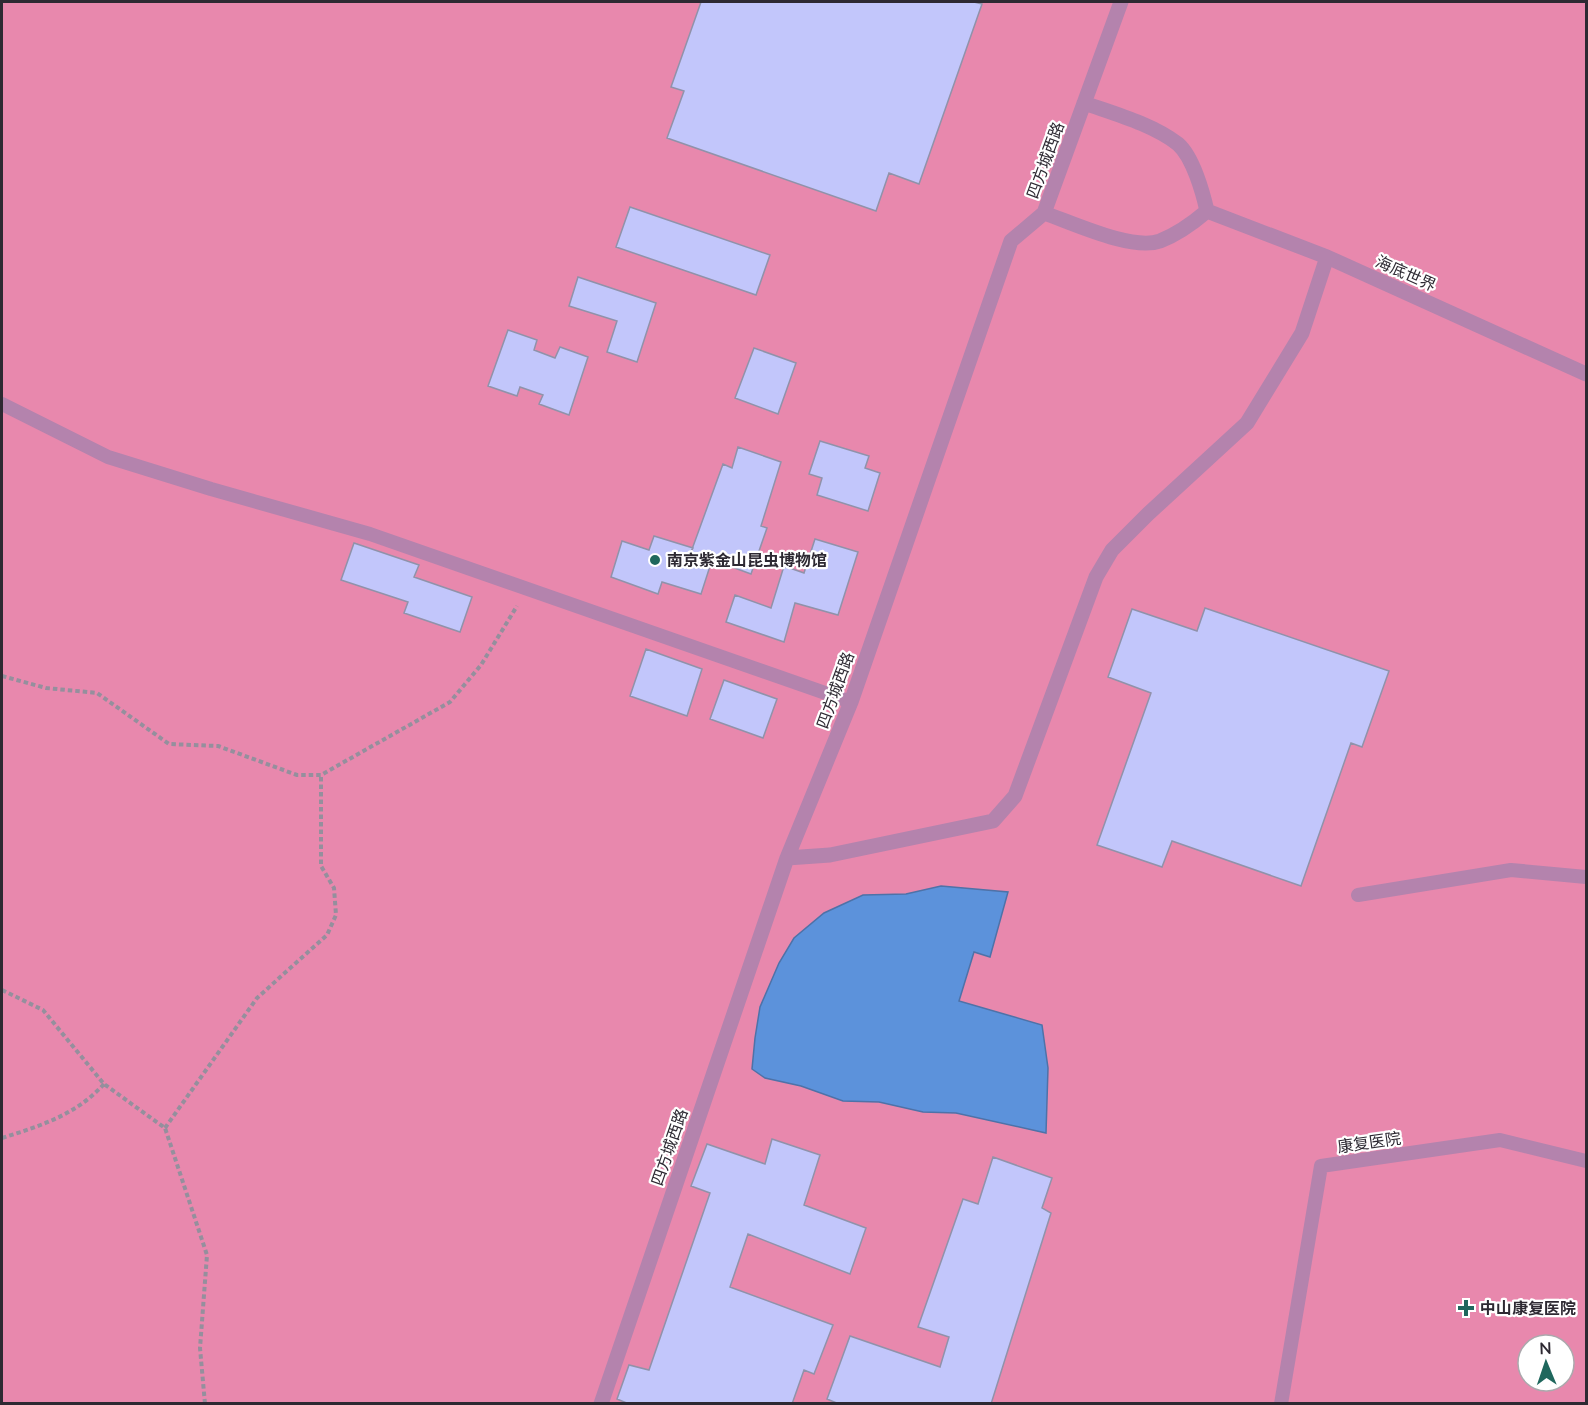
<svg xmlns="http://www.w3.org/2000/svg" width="1588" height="1405" viewBox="0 0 1588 1405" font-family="Lato,'Noto Sans SC',sans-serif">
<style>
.forest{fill:#e888ad;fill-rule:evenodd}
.water{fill:#5c92db;stroke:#4e72a8;stroke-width:1.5}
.building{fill:#c2c6fb;stroke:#9092aa;stroke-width:1.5}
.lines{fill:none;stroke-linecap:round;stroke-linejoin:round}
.path{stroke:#958f9d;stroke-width:4;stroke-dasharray:4.5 3;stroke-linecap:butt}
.lane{stroke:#b483ad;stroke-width:14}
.street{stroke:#b483ad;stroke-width:15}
.poi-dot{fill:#1f675d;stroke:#fff;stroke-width:2}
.labels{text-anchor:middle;stroke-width:4.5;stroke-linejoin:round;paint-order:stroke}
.street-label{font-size:16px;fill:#2d2932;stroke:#fff}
.poi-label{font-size:16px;font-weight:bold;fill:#2d2932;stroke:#fff;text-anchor:start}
</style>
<rect width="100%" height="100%" fill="#f3eafe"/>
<!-- forest -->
<path class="forest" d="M 2,2 L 1586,2 L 1586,1403 L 2,1404 ZM 1528,1345 L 1564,1345 L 1564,1381 L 1528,1381 Z"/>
<!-- water -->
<path class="water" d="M 941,886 L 1008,892 L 990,957 L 974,952 L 959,1001 L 1042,1025 L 1048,1068 L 1046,1133 L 956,1113 L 923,1112 L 879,1102 L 843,1101 L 801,1086 L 765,1078 L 752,1069 L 755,1038 L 760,1007 L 779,963 L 794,938 L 824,913 L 863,895 L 906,894 Z"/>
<!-- building -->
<path class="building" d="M 701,2 L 974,2 L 982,4 L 919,184 L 889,173 L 876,211 L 667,138 L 684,91 L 671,87 Z
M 630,207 L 770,255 L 756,295 L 616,247 Z
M 578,277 L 656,303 L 637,362 L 607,352 L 617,321 L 569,306 Z
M 508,330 L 537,340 L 534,350 L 555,358 L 560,347 L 588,357 L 569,415 L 539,404 L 543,395 L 520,387 L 517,396 L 488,386 Z
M 754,348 L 796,363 L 778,414 L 735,398 Z
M 820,441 L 869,456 L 865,468 L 880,473 L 868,511 L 817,495 L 822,478 L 809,474 Z
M 738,447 L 781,462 L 761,526 L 767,528 L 751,574 L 691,552 L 723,464 L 732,468 Z
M 654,536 L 693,548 L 691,552 L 712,560 L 701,594 L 662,582 L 658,594 L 611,577 L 622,541 L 649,550 Z
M 815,539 L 858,552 L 838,615 L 795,603 L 784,642 L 726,622 L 735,595 L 771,608 L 784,566 L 804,573 Z
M 354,543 L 419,565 L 414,577 L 472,597 L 460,632 L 404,613 L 408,602 L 341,580 Z
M 1205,608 L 1389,671 L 1362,747 L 1351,743 L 1301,886 L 1172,841 L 1162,867 L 1097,845 L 1151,693 L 1108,677 L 1132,609 L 1197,631 Z
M 646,649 L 702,669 L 687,716 L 630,696 Z
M 724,680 L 777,699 L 763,738 L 710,719 Z
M 772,1139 L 820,1155 L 804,1205 L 866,1228 L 850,1274 L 748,1234 L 730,1287 L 833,1325 L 814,1374 L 804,1370 L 792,1404 L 629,1404 L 617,1399 L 629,1365 L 649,1370 L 710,1193 L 691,1186 L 707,1144 L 765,1164 Z
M 993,1157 L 1052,1178 L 1042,1208 L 1051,1213 L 991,1404 L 839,1404 L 827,1399 L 850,1336 L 940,1367 L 949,1337 L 918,1327 L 963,1199 L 978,1204 Z"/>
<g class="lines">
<!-- path -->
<path class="path" d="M 2,676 L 46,688 L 97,693 L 169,744 L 218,746 L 297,775 L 321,775 L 450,702 L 481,665 L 517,606
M 2,990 L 43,1010 L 104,1084 L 165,1128 L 207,1255 L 200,1348 L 205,1404
M 165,1128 L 257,998 L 327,935 L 336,915 L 334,888 L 321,866 L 321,775
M 2,1138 C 40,1126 76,1115 104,1084"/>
<!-- lane -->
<path class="lane" d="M 2,404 L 108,457 L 211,489 L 370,534 L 851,702
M 1358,895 L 1511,870 L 1586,877
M 1281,1404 L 1321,1166 L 1500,1140 L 1586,1161"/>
<!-- street -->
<path class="street" d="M 1084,103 C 1115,114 1152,124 1178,144 C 1193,157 1203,193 1207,211
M 1207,211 L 1327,257 L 1586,374
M 1044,213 C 1073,223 1132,251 1160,241 C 1178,234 1193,223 1207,211
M 787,858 L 830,855 L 993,821 L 1015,796 L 1096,577 L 1112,550 L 1148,514 L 1247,423 L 1302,333 L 1327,257
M 601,1404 L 787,858 L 851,702 L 1011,241 L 1044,213 L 1121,2"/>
</g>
<!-- markers -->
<g class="poi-dot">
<circle cx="655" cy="560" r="6"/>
<path d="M1463 1299h6v6h6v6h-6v6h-6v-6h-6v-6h6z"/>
</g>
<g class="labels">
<!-- street labels -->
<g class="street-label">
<text transform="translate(1045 160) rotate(-70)" y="6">四方城西路</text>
<text transform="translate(1406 273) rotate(24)" y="6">海底世界</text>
<text transform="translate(835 690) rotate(-70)" y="6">四方城西路</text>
<text transform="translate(1369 1142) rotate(-8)" y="6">康复医院</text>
<text transform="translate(669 1147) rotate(-71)" y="6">四方城西路</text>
</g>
<!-- poi labels -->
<g class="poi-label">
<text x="667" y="566">南京紫金山昆虫博物馆</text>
<text x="1480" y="1314">中山康复医院</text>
</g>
</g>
<!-- border -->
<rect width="1588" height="1405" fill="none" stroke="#2d2932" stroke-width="6"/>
<!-- north arrow -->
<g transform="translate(1546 1363) rotate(358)"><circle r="28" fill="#ffffff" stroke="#aba9ad" stroke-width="1.5"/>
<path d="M0-4.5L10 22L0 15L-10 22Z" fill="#1f675d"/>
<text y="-9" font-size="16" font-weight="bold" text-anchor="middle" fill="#2d2932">N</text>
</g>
</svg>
